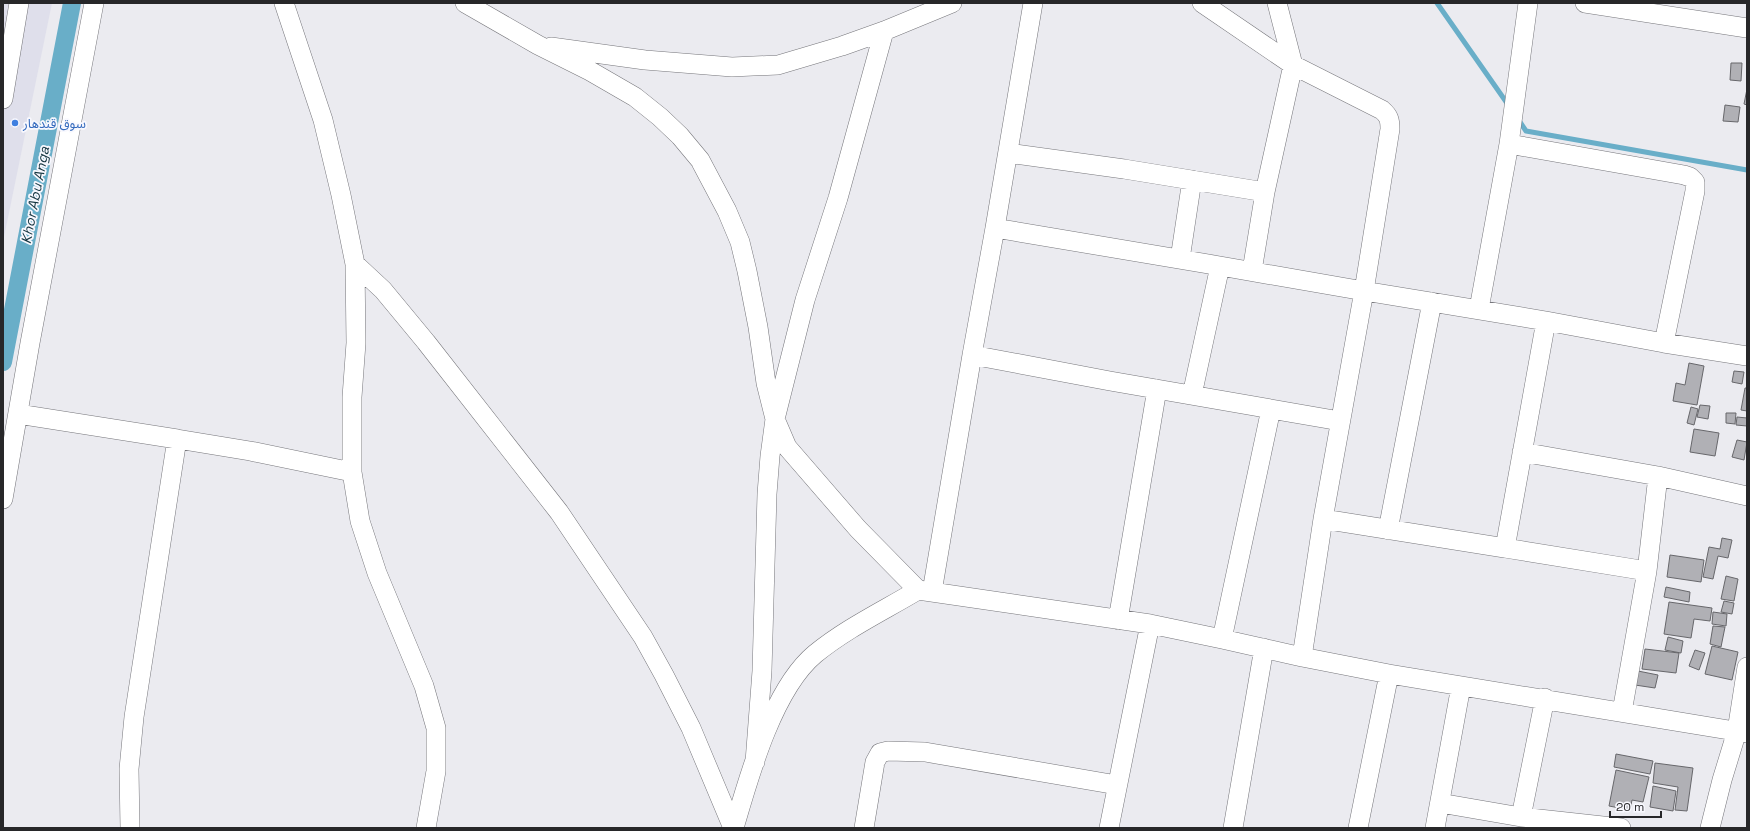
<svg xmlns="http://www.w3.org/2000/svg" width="1750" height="831" viewBox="0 0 1750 831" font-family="'Space Grotesk','Noto Sans Arabic',sans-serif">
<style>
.built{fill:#dfdfeb}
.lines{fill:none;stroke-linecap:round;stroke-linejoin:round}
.stream{stroke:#69aec8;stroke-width:5}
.canal{stroke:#69aec8;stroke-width:18}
.building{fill:#b0b0b5;stroke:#67676b}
.street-casing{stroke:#76767b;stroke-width:20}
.street{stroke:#fff;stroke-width:19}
.shop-dot{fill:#3f7fe0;stroke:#f8f8fe;stroke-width:1.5}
.labels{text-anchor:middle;stroke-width:3.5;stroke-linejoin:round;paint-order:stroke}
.shop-label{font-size:13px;fill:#366cbe;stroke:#f8f8fe;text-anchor:start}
.water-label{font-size:14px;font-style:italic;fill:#143540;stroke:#f8f8fe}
</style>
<rect width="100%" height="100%" fill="#ebebf0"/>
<!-- built -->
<path class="built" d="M 3,3 L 52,3 L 3,242 Z"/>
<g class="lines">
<!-- stream -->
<path class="stream" d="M 1437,3 L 1509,106
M 1518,119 L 1526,131 L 1747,170"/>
<!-- canal -->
<path class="canal" d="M 3,362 L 72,3"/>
</g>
<!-- building -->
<path class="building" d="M 1731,63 L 1742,63 L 1741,81 L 1730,80 Z
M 1747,89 L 1747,105 L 1744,104 Z
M 1725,105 L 1740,107 L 1738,122 L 1723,121 Z
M 1689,363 L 1704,366 L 1697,405 L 1673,401 L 1676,383 L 1685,385 Z
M 1734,371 L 1744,372 L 1742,384 L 1732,382 Z
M 1745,388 L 1747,388 L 1747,411 L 1741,410 Z
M 1700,405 L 1710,406 L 1708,419 L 1697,417 Z
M 1691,407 L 1698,409 L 1694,425 L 1687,423 Z
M 1726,413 L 1736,413 L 1735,424 L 1726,423 Z
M 1737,417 L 1747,418 L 1747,426 L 1736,425 Z
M 1694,429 L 1719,433 L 1715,456 L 1690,452 Z
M 1737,440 L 1747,442 L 1744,460 L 1732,457 Z
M 1722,538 L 1732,540 L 1728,558 L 1718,556 L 1713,579 L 1703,577 L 1709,547 L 1720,549 Z
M 1670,555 L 1704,560 L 1701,582 L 1667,577 Z
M 1726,576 L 1738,579 L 1734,601 L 1721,599 Z
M 1666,587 L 1690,592 L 1689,602 L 1664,597 Z
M 1724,601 L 1734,603 L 1732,614 L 1721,612 Z
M 1669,602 L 1712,608 L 1710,621 L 1694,619 L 1691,638 L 1664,634 Z
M 1713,612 L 1727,614 L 1726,626 L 1712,624 Z
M 1713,626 L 1725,627 L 1721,647 L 1710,644 Z
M 1668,637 L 1683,641 L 1681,653 L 1665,650 Z
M 1712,646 L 1738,652 L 1732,680 L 1705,674 Z
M 1645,649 L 1679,653 L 1676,673 L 1642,669 Z
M 1695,650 L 1705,653 L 1699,670 L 1689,666 Z
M 1638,671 L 1658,675 L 1655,688 L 1635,685 Z
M 1616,754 L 1653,761 L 1650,774 L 1614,767 Z
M 1655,763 L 1693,768 L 1687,811 L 1675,810 L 1678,787 L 1653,783 Z
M 1616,770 L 1649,777 L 1643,802 L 1632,800 L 1630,810 L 1609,806 Z
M 1653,786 L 1676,791 L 1673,811 L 1650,807 Z"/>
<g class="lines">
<!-- street casing -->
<g class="street-casing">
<path id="street" d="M 284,3 L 323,120 L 341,195 L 355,264 L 356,343 L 352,397 L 352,472 L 360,521 L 377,573 L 424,686 L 436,728 L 436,771 L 426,828
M 465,3 L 538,45 L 590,71 L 635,97 L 660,117 L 680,136 L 700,160 L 727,211 L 740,242 L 747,271 L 758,327 L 766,383 L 775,419 L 787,447 L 858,529 L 918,590 L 1150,624 L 1222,639 L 1302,657 L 1389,674 L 1747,733
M 1585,3 L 1747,28
M 551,47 L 645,60 L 732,67 L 778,65 L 842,46 L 884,31 L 952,3
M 3,99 L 19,3
M 1509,144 L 1684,175 L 1690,177 L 1695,182 L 1695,191 L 1664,343
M 1008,153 L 1124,169 L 1265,192
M 995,228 L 1033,3
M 1180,259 L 1192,180
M 355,264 L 383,290 L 426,342 L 559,512 L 643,637 L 664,675 L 691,728 L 733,828
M 1252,271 L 1265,192 L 1293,65 L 1277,3
M 1479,309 L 1509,144 L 1528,3
M 1546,321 L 1664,343 L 1747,356
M 972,355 L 995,228 L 1220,266
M 1192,395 L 1220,266 L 1364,291 L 1390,129 C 1390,120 1389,116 1382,110 L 1293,65 L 1202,3
M 18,414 L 177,439
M 1522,452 L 1658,476 L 1747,496
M 3,499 L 30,343 L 94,3
M 1388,530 L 1432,302
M 1505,548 L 1647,571
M 932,592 L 972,355 L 1110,381 L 1271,409
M 1118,620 L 1157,389
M 1222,639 L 1271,409 L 1340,421
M 1302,657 L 1323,519 L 1364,291 L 1546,321 L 1505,548 L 1323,519
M 1622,712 L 1647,571 L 1658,476
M 755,762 L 762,671 L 767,494 L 770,456 L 775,419 L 805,300 L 838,198 L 884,31
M 1440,803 L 1521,817 L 1621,828
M 1521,817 L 1545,698
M 130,828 L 129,769 L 134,717 L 177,439 L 250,451 L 352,472
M 734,828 C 749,776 773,689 815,654 C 847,628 883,611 918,590
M 864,828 L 875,762 L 880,753 L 888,751 L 925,752 L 1117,785
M 1109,828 L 1150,624
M 1233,828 L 1264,648
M 1358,828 L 1389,674
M 1435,828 L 1461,686
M 1710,828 L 1722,780 L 1737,731 L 1747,667"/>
</g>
<!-- street -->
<use href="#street" class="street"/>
</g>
<!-- markers -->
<circle class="shop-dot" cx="15" cy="123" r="4"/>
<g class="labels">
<!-- shop labels -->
<g class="shop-label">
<text x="23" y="128">سوق قندهار</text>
</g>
<!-- water labels -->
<g class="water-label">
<text transform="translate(35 195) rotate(-79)" y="5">Khor Abu Anga</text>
</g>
</g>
<!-- border -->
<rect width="1750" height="831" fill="none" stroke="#272729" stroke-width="8"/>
<!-- scale -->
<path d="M1610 811v6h51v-6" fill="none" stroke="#272729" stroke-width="2"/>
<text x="1616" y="811" font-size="12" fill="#272729" stroke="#f8f8fe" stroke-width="3" paint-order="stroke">20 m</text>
</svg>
